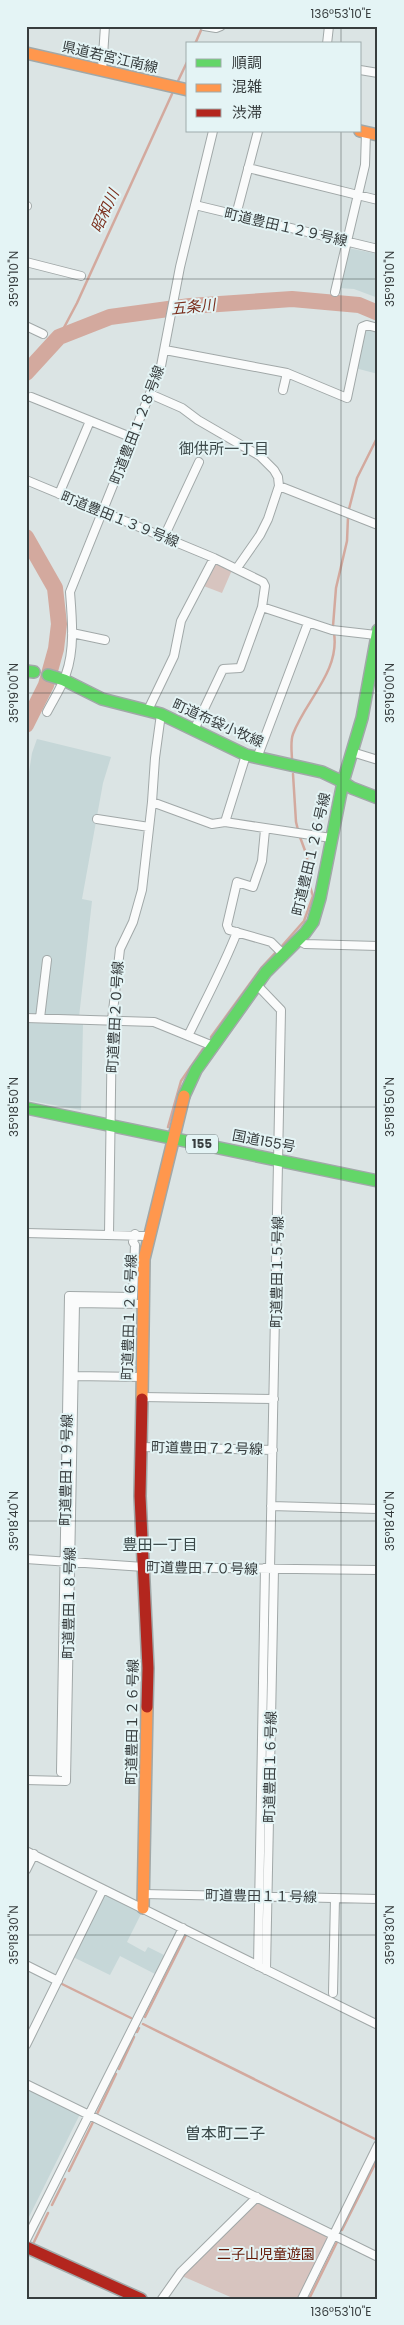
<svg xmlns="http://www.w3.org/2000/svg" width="404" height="2325" viewBox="0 0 404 2325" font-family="Poppins,'Noto Sans JP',sans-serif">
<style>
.built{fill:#c6d7d8}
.green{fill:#d7c4bf}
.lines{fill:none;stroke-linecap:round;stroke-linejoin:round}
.stream{stroke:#d3a99e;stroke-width:2.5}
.river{stroke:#d3a99e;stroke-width:16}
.street-casing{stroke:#a1a8a8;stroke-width:10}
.fast-casing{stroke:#a1a8a8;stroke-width:14}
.slow-casing{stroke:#a1a8a8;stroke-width:14}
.jam-casing{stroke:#a1a8a8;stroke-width:14}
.street{stroke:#fafbfb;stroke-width:8}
.fast{stroke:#63d668;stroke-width:11}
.slow{stroke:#ff974d;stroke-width:11}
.jam{stroke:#b3261e;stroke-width:11}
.ticks{fill:none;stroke:#373d3e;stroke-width:1;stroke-opacity:0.45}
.labels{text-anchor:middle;stroke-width:4;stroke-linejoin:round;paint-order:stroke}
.shield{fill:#e4f4f5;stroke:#6b7475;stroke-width:1}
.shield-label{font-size:12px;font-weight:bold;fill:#373d3e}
.street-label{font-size:14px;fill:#373d3e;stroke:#e4f4f5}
.park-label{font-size:14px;fill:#641906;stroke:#e4f4f5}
.water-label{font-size:15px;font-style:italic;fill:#7a2e1c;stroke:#e4f4f5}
.neighbourhood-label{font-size:15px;fill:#3b4849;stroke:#e4f4f5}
.quarter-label{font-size:16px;fill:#3b4849;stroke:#e4f4f5}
.neatline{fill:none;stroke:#373d3e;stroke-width:2}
.ticks-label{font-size:12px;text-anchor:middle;fill:#373d3e}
</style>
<rect width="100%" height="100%" fill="#dbe4e4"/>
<!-- built -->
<path class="built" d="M 348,248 L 378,254 L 378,298 L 354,289 L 339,288 Z
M 364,328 L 378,331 L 378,374 L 355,368 Z
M 37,739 L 111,757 L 103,783 L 82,899 L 92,901 L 79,1017 L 26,1015 L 26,791 L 32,753 Z
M 26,1023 L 83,1024 L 81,1110 L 26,1100 Z
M 107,1895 L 142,1912 L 127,1942 L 145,1952 L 148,1947 L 164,1955 L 155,1974 L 120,1956 L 110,1975 L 73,1957 L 103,1897 Z
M 26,2087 L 80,2114 L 26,2223 Z"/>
<!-- green -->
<path class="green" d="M 216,563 L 232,570 L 222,593 L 201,585 L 213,564 Z
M 258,2202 L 327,2236 L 328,2240 L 299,2299 L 235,2299 L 182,2276 L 255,2203 Z"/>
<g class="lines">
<!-- stream -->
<path class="stream" d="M 195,44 L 202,28
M 178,81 L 188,60
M 59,337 L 77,303 L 172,94
M 349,509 L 357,478 L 378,436
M 333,626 L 336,588 L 347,541 L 348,517
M 292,761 C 292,752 290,742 293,734 C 306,700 340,671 334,633
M 293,774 L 296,822 L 298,830
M 281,947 L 304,921 L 313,896 L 308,880 L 307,856 L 300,837
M 211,1037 L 262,967 L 276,952
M 168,1127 L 181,1081 L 203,1049
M 60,1983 L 131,2018
M 145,2017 L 186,1935
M 143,2024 L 375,2139
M 137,2032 L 139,2028
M 119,2069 L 134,2037
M 97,2114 L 116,2074
M 69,2171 L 93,2122
M 52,2205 L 65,2179
M 342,2230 L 378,2158
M 34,2242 L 48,2213
M 309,2299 L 337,2242"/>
<!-- river -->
<path class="river" d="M 26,373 L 59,337 L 110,317 L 190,306 L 292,299 L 359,305 L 378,313
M 26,537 L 55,588 L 59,624 L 56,649 L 46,685 L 26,725"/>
<!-- street casing -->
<g class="street-casing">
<path id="street" d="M 204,26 L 216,28 L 221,26
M 327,44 L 329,26
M 360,70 L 378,73
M 102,71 L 105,26
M 248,168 L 378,200
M 195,205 L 378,249
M 26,206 L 27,206
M 236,215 L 258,131
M 26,262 L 81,276
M 335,292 L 365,165 L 366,132
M 26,326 L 43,334
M 165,350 L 287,373 L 347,398 L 362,327 L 367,325 L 378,328
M 283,390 L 287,373
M 150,394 L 182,408 L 198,420 L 260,456 L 274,470 L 278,477 L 279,486 L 268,519 L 260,535 L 237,568
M 31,397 L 133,438
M 26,480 L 214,558
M 279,486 L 378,525
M 59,494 L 90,421
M 164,537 L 199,462
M 72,633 L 105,640
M 148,710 L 174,656 L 181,621 L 214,558 L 263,582 L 265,586 L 262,607
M 47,712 C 53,700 62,687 66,674 C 75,649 72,618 70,592 L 161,366 L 180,267 L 213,131
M 194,730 L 223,669 L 240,668 L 262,607 L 332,630 L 376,635
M 352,752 L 378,760
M 246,755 L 225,822 L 331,838
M 257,758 L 308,623
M 152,802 L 212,824 L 225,822
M 97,819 L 149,827
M 265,830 L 262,861 L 253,887 L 237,882 L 227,925 L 229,930 L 271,942 L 283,954
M 298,940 L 305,944 L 378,946
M 257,985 L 281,1010 L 270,1569
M 26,1018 L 154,1022 L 213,1046
M 40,1018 L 47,960
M 188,1036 C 205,1001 223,968 237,932
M 26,1233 L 148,1236
M 109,1234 L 112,1020 L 120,949 L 133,922 L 142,890 L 152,802 L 155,758 L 161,714
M 74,1376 L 142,1377
M 141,1397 L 274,1399
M 141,1447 L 273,1450
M 271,1506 L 378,1509
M 26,1559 L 144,1567 L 378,1570
M 61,1772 L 69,1296 L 133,1297 L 135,1245 L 133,1242 L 135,1234
M 26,1780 L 66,1781 L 75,1303 L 143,1304
M 26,1851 L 378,2025
M 26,1870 L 34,1854
M 144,1894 L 378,1899
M 26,1965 L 58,1981
M 258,1966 L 265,1568
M 266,1970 L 274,1569
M 333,1993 L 335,1898
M 26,2045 L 103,1889
M 26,2084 L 378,2257
M 26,2240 L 183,1928
M 162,2299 L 181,2272 L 257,2197
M 302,2299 L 378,2145"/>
</g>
<!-- fast casing -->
<g class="fast-casing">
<path id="fast" d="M 26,671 L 34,672
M 48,675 L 64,680 L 102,699 L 161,714 L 246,755 L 322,772 L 343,782 L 362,718 L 378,630
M 184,1096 L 196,1070 L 266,972 L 305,933 L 313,922 L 320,898 L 343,782 L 352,788 L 378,798
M 26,1108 L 378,1181"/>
</g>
<!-- slow casing -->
<g class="slow-casing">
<path id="slow" d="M 26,53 L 188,90
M 360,131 L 378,135
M 142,1399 L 144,1259 L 184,1096
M 143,1908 L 147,1707"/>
</g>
<!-- jam casing -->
<g class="jam-casing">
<path id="jam" d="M 142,1399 L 140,1496 L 148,1668 L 147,1707
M 26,2247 L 141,2299"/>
</g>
<!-- street -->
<use href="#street" class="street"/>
<!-- fast -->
<use href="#fast" class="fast"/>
<!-- slow -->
<use href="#slow" class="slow"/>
<!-- jam -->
<use href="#jam" class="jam"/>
</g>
<!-- ticks -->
<path class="ticks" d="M 341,26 L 341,44M 341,131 L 341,2299M 26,279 L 378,279M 26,693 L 378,693M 26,1107 L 378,1107M 26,1521 L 378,1521M 26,1935 L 378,1935"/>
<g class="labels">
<!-- shield labels -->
<rect class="shield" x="186" y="1134.5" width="32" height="19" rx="4"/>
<g class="shield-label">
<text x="202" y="1148">155</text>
</g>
<!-- street labels -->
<g class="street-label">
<text transform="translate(110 57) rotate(13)" y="5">県道若宮江南線</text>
<text transform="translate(286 227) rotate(13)" y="5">町道豊田１２９号線</text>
<text transform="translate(137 425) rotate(-69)" y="5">町道豊田１２８号線</text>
<text transform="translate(120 519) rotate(22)" y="5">町道豊田１３９号線</text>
<text transform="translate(218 723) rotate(24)" y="5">町道布袋小牧線</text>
<text transform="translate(311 854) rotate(-77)" y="5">町道豊田１２６号線</text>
<text transform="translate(115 1017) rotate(-87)" y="5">町道豊田２０号線</text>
<text transform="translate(264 1141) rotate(11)" y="5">国道155号</text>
<text transform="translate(277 1272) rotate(-89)" y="5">町道豊田１５号線</text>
<text transform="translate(129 1317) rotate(-88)" y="5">町道豊田１２６号線</text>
<text transform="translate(207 1448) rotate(1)" y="5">町道豊田７２号線</text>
<text transform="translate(66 1470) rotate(-89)" y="5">町道豊田１９号線</text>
<text transform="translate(202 1568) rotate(1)" y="5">町道豊田７０号線</text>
<text transform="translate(69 1603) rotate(-89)" y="5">町道豊田１８号線</text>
<text transform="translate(132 1722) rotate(-89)" y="5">町道豊田１２６号線</text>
<text transform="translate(270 1767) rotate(-89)" y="5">町道豊田１６号線</text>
<text transform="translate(261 1896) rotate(1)" y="5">町道豊田１１号線</text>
</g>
<!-- park labels -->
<g class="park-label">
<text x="266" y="2259">二子山児童遊園</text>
</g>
<!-- water labels -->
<g class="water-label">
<text transform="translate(105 211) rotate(-65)" y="5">昭和川</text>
<text transform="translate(193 307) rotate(-6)" y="5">五条川</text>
</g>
<!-- neighbourhood labels -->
<g class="neighbourhood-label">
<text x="224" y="454">御供所一丁目</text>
<text x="160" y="1550">豊田一丁目</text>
</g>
<!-- quarter labels -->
<g class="quarter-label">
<text x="225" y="2139">曽本町二子</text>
</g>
</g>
<!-- border -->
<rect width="404" height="2325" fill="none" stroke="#e4f4f5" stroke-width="55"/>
<!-- legend -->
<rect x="186" y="42" width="175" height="90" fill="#e4f4f5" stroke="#9fabac"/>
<rect x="196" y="59" width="25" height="8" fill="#63d668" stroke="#9fabac"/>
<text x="232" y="68" font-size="15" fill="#373d3e">順調</text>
<rect x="196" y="84" width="25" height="8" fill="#ff974d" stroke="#9fabac"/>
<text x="232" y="92" font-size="15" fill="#373d3e">混雑</text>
<rect x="196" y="109" width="25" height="8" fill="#b3261e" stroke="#9fabac"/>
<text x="232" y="118" font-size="15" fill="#373d3e">渋滞</text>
<rect x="28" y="28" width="348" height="2270" class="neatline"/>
<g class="ticks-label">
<text x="341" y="18">136°53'10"E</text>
<text transform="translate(14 279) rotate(-90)" y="4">35°19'10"N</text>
<text transform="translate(390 279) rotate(-90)" y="4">35°19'10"N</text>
<text transform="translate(14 693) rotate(-90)" y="4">35°19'00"N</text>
<text transform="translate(390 693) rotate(-90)" y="4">35°19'00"N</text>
<text transform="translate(14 1107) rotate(-90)" y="4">35°18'50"N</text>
<text transform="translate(390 1107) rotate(-90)" y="4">35°18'50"N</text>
<text transform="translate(14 1521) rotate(-90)" y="4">35°18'40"N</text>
<text transform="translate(390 1521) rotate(-90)" y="4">35°18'40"N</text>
<text transform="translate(14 1935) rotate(-90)" y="4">35°18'30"N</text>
<text transform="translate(390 1935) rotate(-90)" y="4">35°18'30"N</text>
<text x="341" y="2316">136°53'10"E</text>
</g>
</svg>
